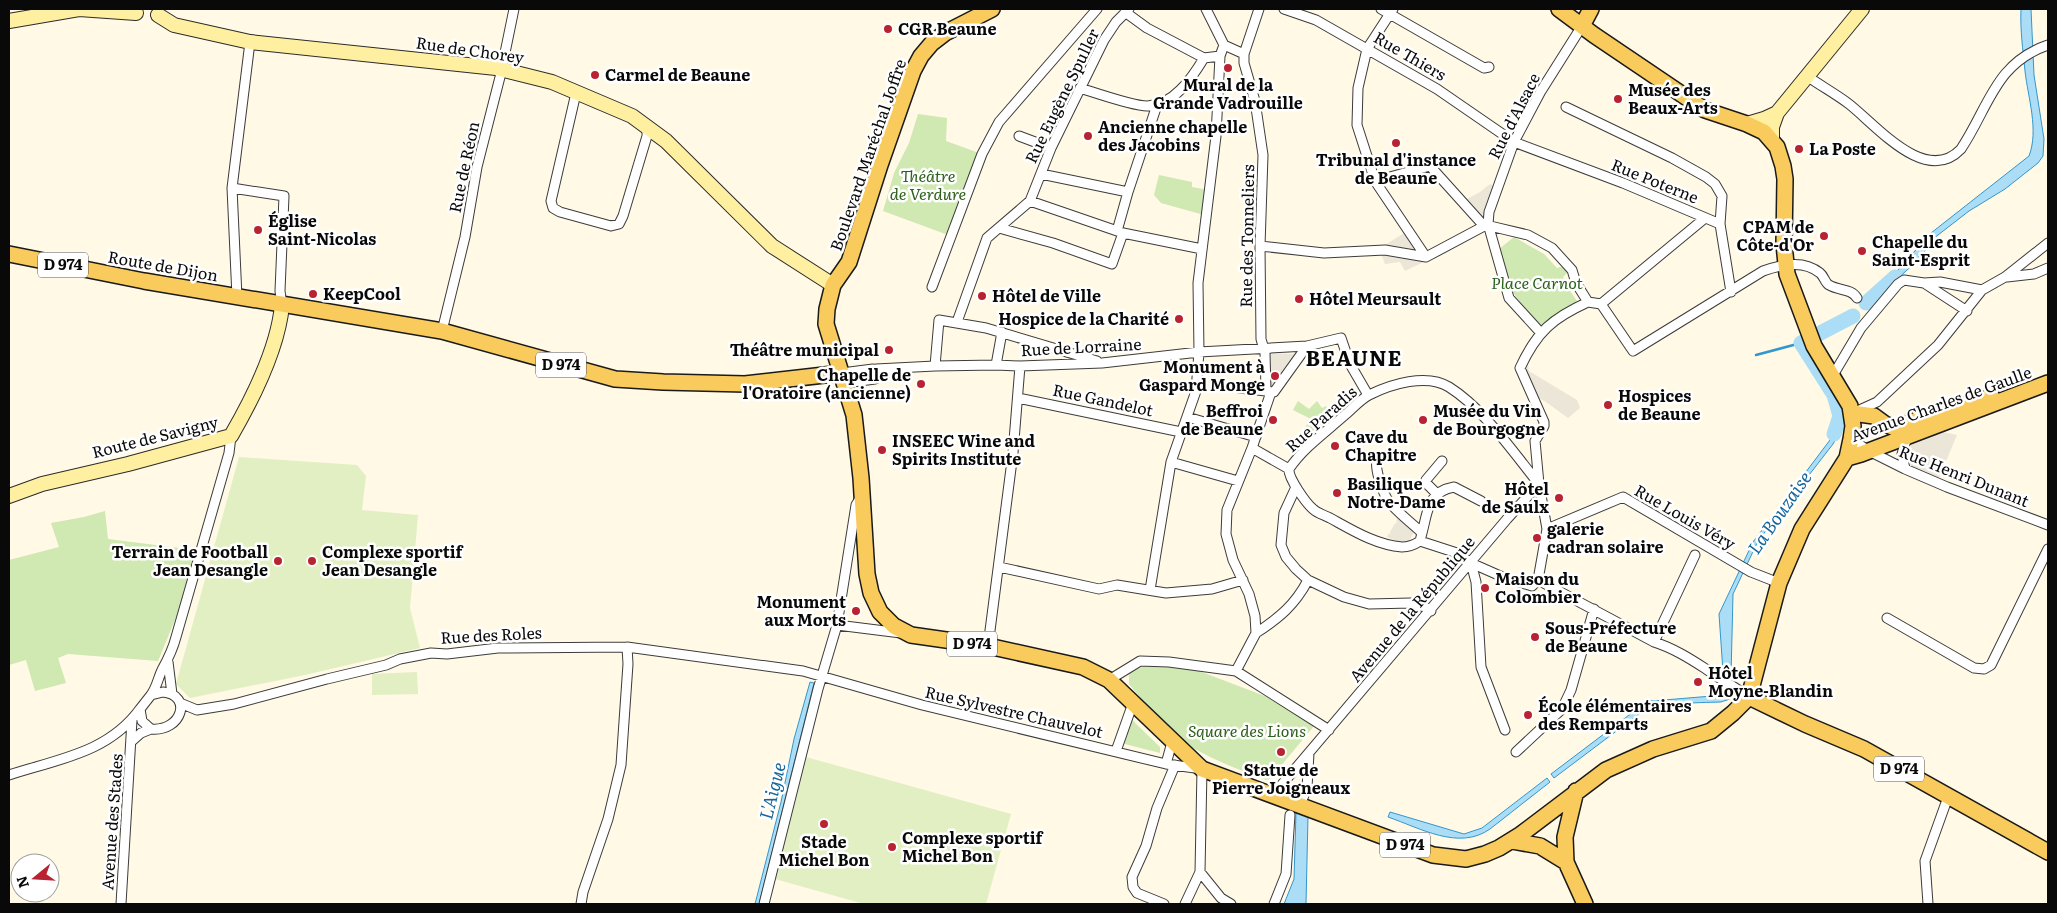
<svg xmlns="http://www.w3.org/2000/svg" width="2057" height="913" viewBox="0 0 2057 913" font-family="Literata,serif">
<style>
.green{fill:#d0e8b1}
.pitch{fill:#e2efc3}
.plaza{fill:#ece6d8}
.water{fill:#abdef6;stroke:#3297cd}
.lines{fill:none;stroke-linecap:round;stroke-linejoin:round}
.stream{stroke:#3297cd;stroke-width:2.5}
.river{stroke:#abdef6;stroke-width:15}
.street-casing{stroke:#3c3c3c;stroke-width:11}
.secondary-casing{stroke:#2b2b2b;stroke-width:16}
.primary-casing{stroke:#1a1a1a;stroke-width:18}
.street{stroke:#fff;stroke-width:9}
.secondary{stroke:#fff0a1;stroke-width:14}
.primary{stroke:#f9cb5c;stroke-width:15}
.poi-dot{fill:#b82332;stroke:#fff;stroke-width:2}
.labels{text-anchor:middle;stroke-width:5;stroke-linejoin:round;paint-order:stroke}
.shield{fill:#fff;stroke:#535353;stroke-width:1}
.shield-label{font-size:15px;font-weight:bold;fill:#090909}
.poi-label{font-size:16px;font-weight:bold;fill:#090909;stroke:#fff;text-anchor:start}
.street-label{font-size:16px;fill:#090909;stroke:#fff}
.park-label{font-size:16px;font-style:italic;fill:#2d601b;stroke:#fff}
.water-label{font-size:18px;font-style:italic;fill:#156699;stroke:#fff}
.district-label{font-size:21px;font-weight:bold;letter-spacing:1px;fill:#090909;stroke:#fff}
</style>
<rect width="100%" height="100%" fill="#fff9e6"/>
<!-- green -->
<path class="green" d="M 918,114 L 947,118 L 946,141 L 979,153 L 948,235 L 883,211 L 894,173 L 909,143 Z
M 1159,175 L 1192,182 L 1192,187 L 1208,190 L 1204,215 L 1161,203 L 1154,195 Z
M 1514,237 L 1544,254 L 1557,268 L 1564,266 L 1568,272 L 1563,277 L 1566,285 L 1577,301 L 1539,327 L 1511,290 L 1499,249 Z
M 1298,401 L 1309,409 L 1317,401 L 1322,408 L 1326,406 L 1334,416 L 1312,439 L 1301,433 L 1311,419 L 1293,410 Z
M 105,511 L 108,539 L 196,550 L 177,615 L 158,661 L 68,654 L 58,658 L 66,683 L 35,691 L 26,660 L 9,665 L 9,560 L 59,547 L 51,523 L 84,517 Z
M 1147,665 L 1186,666 L 1275,700 L 1314,726 L 1270,779 L 1266,780 C 1242,771 1218,762 1195,749 C 1169,732 1148,707 1129,684 L 1129,673 Z
M 1130,718 L 1160,747 L 1160,753 L 1121,743 Z"/>
<!-- pitch -->
<path class="pitch" d="M 239,457 L 357,465 L 366,476 L 362,510 L 418,515 L 410,608 L 420,648 L 305,675 L 190,698 L 176,684 Z
M 417,672 L 418,694 L 372,695 L 372,674 Z
M 806,757 L 1011,814 L 986,904 L 864,904 L 775,879 Z"/>
<!-- plaza -->
<path class="plaza" d="M 1490,184 L 1497,187 L 1489,212 L 1481,218 L 1465,200 L 1480,192 Z
M 1411,229 L 1430,259 L 1405,271 L 1400,262 L 1385,264 L 1380,251 L 1383,246 Z
M 1266,353 L 1296,354 L 1275,388 L 1267,385 Z
M 1528,365 L 1529,371 L 1577,400 L 1580,408 L 1568,418 L 1546,402 L 1524,390 L 1518,376 L 1527,382 L 1525,367 Z
M 1928,429 L 1957,435 L 1939,478 L 1910,467 L 1908,451 L 1915,439 Z
M 1397,518 L 1414,532 L 1408,543 L 1403,544 L 1387,537 L 1389,533 L 1391,534 L 1390,532 L 1395,523 L 1396,524 Z"/>
<!-- water -->
<path class="water" d="M 2021,9 L 2031,9 L 2034,75 L 2044,139 L 2043,156 L 2038,163 L 2005,189 L 1969,211 L 1929,242 L 1922,257 L 1919,256 L 1916,262 L 1885,290 L 1880,290 L 1931,233 L 2029,156 C 2039,130 2028,98 2025,71 C 2023,50 2020,30 2021,9 Z
M 1851,314 L 1855,318 L 1841,328 L 1819,340 L 1815,333 Z
M 1842,416 L 1840,432 L 1833,444 L 1758,541 L 1733,594 L 1731,676 L 1734,693 L 1730,699 L 1721,702 C 1694,703 1664,702 1639,714 L 1554,778 L 1551,774 L 1637,709 L 1647,699 L 1652,701 L 1724,695 L 1728,688 L 1727,674 L 1723,672 L 1719,614 L 1753,542 L 1830,440 L 1838,417 Z
M 810,682 L 814,683 L 759,904 L 755,904 L 781,802 L 794,739 Z
M 1547,778 L 1550,782 L 1490,829 C 1459,851 1420,828 1388,817 L 1390,812 L 1464,834 L 1482,828 Z
M 1296,812 L 1308,816 L 1306,904 L 1284,904 L 1294,879 Z"/>
<g class="lines">
<!-- stream -->
<path class="stream" d="M 1756,355 L 1801,343"/>
<!-- river -->
<path class="river" d="M 1866,303 L 1895,277
M 1834,434 L 1840,416 L 1834,395 L 1801,343 L 1853,316"/>
<!-- street casing -->
<g class="street-casing">
<path id="street" d="M 1206,9 L 1224,45
M 1259,9 L 1244,54 L 1244,63 L 1255,101 L 1263,155 L 1260,246 L 1261,339 L 1265,353 L 1266,391 L 1274,392 L 1307,346
M 1284,9 L 1316,20 L 1437,89 L 1514,142 L 1623,183 L 1720,224
M 1381,9 L 1484,68 L 1489,67
M 1393,9 L 1367,49 L 1358,88 L 1357,125 L 1375,181 L 1426,257
M 1125,12 L 1147,28 L 1204,58
M 1807,76 C 1821,86 1836,94 1849,104 C 1877,126 1926,186 1961,149 C 1989,107 1995,63 2048,45
M 1080,88 C 1096,93 1133,106 1147,106 C 1173,106 1192,78 1204,58 L 1220,56
M 576,93 L 551,201 L 553,208 L 560,212 L 611,226 L 619,224 L 623,216 L 647,136 L 647,128
M 1566,107 L 1672,158 L 1706,177 L 1715,184 L 1722,196 L 1720,224 L 1731,292
M 1019,136 L 1051,148
M 1041,174 L 1128,192
M 1375,181 L 1430,166 L 1484,226
M 232,188 L 284,196 L 280,291 L 282,305
M 1030,201 L 1123,233 L 1202,249
M 1490,226 L 1528,235 L 1552,248 L 1572,270 L 1576,283 L 1588,302
M 999,228 L 1053,243 L 1112,264 L 1123,233
M 1117,231 L 1128,192 L 1157,105
M 1260,246 L 1324,253 L 1385,250 L 1426,257
M 1426,257 L 1488,224
M 2007,277 L 2034,274 L 2048,268
M 1924,283 L 1967,311
M 932,287 L 982,154 L 999,122 L 1097,9
M 237,297 L 232,188 L 250,42
M 1588,302 L 1601,304 L 1633,351 L 1763,271 C 1781,265 1803,259 1820,273 C 1824,276 1825,283 1829,285 C 1839,291 1851,288 1857,298
M 1601,304 L 1705,218
M 957,322 L 987,238 L 1030,201 L 1051,148 L 1104,40 L 1116,22 L 1129,9
M 442,331 L 465,237 L 477,167 L 500,77 L 514,9
M 1540,332 L 1509,298 L 1488,224 L 1489,212 L 1514,142 L 1541,91 L 1582,26
M 996,365 L 1002,332
M 935,366 L 939,320 L 986,328 L 1097,361
M 876,369 L 935,366 L 996,365 L 1020,366 L 1102,363 L 1199,352 L 1307,346 L 1341,338 L 1350,364 L 1368,395
M 842,373 L 873,369
M 1832,377 L 1861,328 L 1898,284 L 1904,280 L 1924,283 L 1940,282 L 1982,290
M 845,383 L 875,379 L 895,370
M 1239,388 L 1266,391
M 1018,398 L 1181,432
M 1855,412 L 1877,402 L 1938,345 L 1982,290 L 2005,277 L 2048,243
M 1187,417 L 1256,437
M 1851,439 L 1869,451 L 1905,469 L 1947,487 L 2048,525
M 1252,448 L 1289,469
M 1378,457 C 1373,465 1382,490 1387,499 C 1394,510 1412,523 1422,533 L 1420,541
M 1171,462 L 1238,481
M 1289,469 C 1304,447 1326,432 1346,414 C 1353,408 1361,399 1369,395 C 1391,384 1427,373 1449,387 C 1484,409 1513,452 1539,484
M 1289,469 C 1288,478 1306,503 1313,509 C 1317,513 1324,515 1330,518 C 1352,530 1376,545 1402,547 C 1409,547 1414,545 1420,541
M 1905,469 L 1902,454 L 1907,437
M 1296,487 L 1284,513 L 1281,545 L 1286,557 L 1296,569 L 1308,580 L 1344,597 L 1369,604 L 1411,603 L 1425,607 L 1431,611
M 1436,493 L 1427,484 L 1426,480 L 1442,461
M 1547,529 L 1623,497 L 1751,572 L 1779,583
M 1422,533 C 1428,511 1427,492 1454,487 L 1481,501
M 1420,541 L 1457,553 L 1471,563 L 1505,578 L 1532,586 L 1538,580
M 1471,563 L 1476,582 L 1481,667 L 1505,730
M 999,567 L 1099,589 L 1117,585 L 1166,593 L 1212,589 L 1243,580
M 1538,580 L 1547,529 L 1539,484 L 1535,441 L 1544,426 L 1544,422 L 1520,368 C 1537,331 1553,318 1588,302
M 1538,580 L 1654,642 C 1673,648 1689,658 1706,669 C 1720,679 1735,687 1749,697
M 1150,590 L 1171,462 L 1196,391 L 1199,352 L 1198,283 L 1216,136 L 1220,56 L 1224,45 L 1244,54
M 1887,618 L 1974,668 L 1984,669 L 1991,665 L 2048,549
M 837,625 L 901,633
M 1256,633 C 1279,618 1295,605 1308,580
M 1654,642 L 1695,555
M 988,646 L 1013,453 L 1020,366
M 168,662 L 172,694
M 1236,671 L 1256,633 L 1255,616 L 1249,594 L 1233,560 L 1226,534 L 1227,510 L 1252,448 L 1271,392
M 1109,680 L 1140,661 L 1169,662 L 1236,671 L 1329,730
M 163,692 C 193,695 182,732 151,729 L 142,721 L 140,709 L 151,695 Z
M 151,695 C 157,687 158,678 162,670 C 168,659 173,649 176,637 L 229,453 L 231,436
M 180,703 L 197,710 L 234,704 L 327,679 L 386,665 L 400,659 L 431,653 L 447,654 L 498,648 L 627,647 L 803,671 L 922,705 L 1166,764 L 1202,769 L 1200,872 L 1185,904
M 132,741 L 141,733 L 151,729
M 1116,751 L 1133,703
M 1516,752 L 1562,709 L 1571,690 L 1594,609
M 1166,764 L 1172,742
M 9,775 C 58,759 108,753 140,709
M 1273,795 L 1507,519 L 1539,484
M 1300,805 L 1307,788 L 1309,753
M 1200,872 L 1221,898 L 1231,904
M 121,904 L 132,720
M 581,904 L 583,892 L 608,819 L 621,765 L 628,664 L 627,647
M 764,904 L 818,689 L 837,625 L 856,505 L 861,497
M 1164,904 L 1137,893 L 1133,887 L 1132,877 L 1146,846 L 1157,808 L 1175,765
M 1274,904 L 1286,874 L 1290,815
M 1928,904 L 1925,861 L 1948,797"/>
</g>
<!-- secondary casing -->
<g class="secondary-casing">
<path id="secondary" d="M 158,15 L 174,25 L 250,42 L 496,68 L 552,82 L 632,116 L 666,141 L 772,246 L 833,285
M 9,21 L 79,9 L 136,13
M 1747,124 L 1764,119 L 1777,113
M 1772,139 L 1772,127 L 1777,113 L 1862,9
M 9,496 L 42,484 L 128,464 L 231,436 C 253,398 278,349 282,305"/>
</g>
<!-- primary casing -->
<g class="primary-casing">
<path id="primary" d="M 992,9 L 945,33 L 932,43 L 921,56 L 913,71 L 880,165 L 849,262 L 833,285 L 827,309 L 826,324 L 854,415 L 861,478 L 867,574 L 871,593 L 880,612 L 894,626 L 911,635 L 988,646 L 1083,667 L 1109,680 L 1202,769 L 1433,855 L 1466,859 L 1485,854 L 1499,848 L 1520,835 L 1606,770 L 1653,749 L 1711,731 L 1733,713 L 1749,697 L 1779,583 L 1802,529 L 1847,458 L 1851,439 L 1853,426 L 1850,406 L 1814,346 L 1787,274 L 1784,244 L 1785,179 L 1783,166 L 1777,147 L 1764,132 L 1747,124 L 1705,110 L 1594,35 L 1559,9
M 1582,26 L 1591,9
M 9,254 L 144,281 L 442,331 L 615,379 L 663,382 L 745,384 L 842,373
M 1852,413 L 1874,416 L 1885,424 L 1895,428 L 1939,412 L 1992,397
M 1847,458 L 1861,454 L 2048,383
M 1749,697 L 1805,724 L 1864,749 L 2048,852
M 1576,791 L 1565,837 L 1566,862 L 1585,904
M 1512,841 L 1540,846 L 1566,862"/>
</g>
<!-- street -->
<use href="#street" class="street"/>
<!-- secondary -->
<use href="#secondary" class="secondary"/>
<!-- primary -->
<use href="#primary" class="primary"/>
</g>
<!-- markers -->
<g class="poi-dot">
<circle cx="888" cy="29" r="5"/>
<circle cx="1228" cy="68" r="5"/>
<circle cx="595" cy="75" r="5"/>
<circle cx="1618" cy="99" r="5"/>
<circle cx="1088" cy="136" r="5"/>
<circle cx="1396" cy="143" r="5"/>
<circle cx="1799" cy="149" r="5"/>
<circle cx="258" cy="230" r="5"/>
<circle cx="1824" cy="236" r="5"/>
<circle cx="1862" cy="251" r="5"/>
<circle cx="313" cy="294" r="5"/>
<circle cx="982" cy="296" r="5"/>
<circle cx="1299" cy="299" r="5"/>
<circle cx="1179" cy="319" r="5"/>
<circle cx="889" cy="350" r="5"/>
<circle cx="1275" cy="376" r="5"/>
<circle cx="921" cy="384" r="5"/>
<circle cx="1608" cy="405" r="5"/>
<circle cx="1273" cy="420" r="5"/>
<circle cx="1423" cy="420" r="5"/>
<circle cx="1335" cy="446" r="5"/>
<circle cx="882" cy="450" r="5"/>
<circle cx="1337" cy="493" r="5"/>
<circle cx="1559" cy="498" r="5"/>
<circle cx="1537" cy="538" r="5"/>
<circle cx="278" cy="561" r="5"/>
<circle cx="312" cy="561" r="5"/>
<circle cx="1485" cy="588" r="5"/>
<circle cx="856" cy="611" r="5"/>
<circle cx="1535" cy="637" r="5"/>
<circle cx="1698" cy="682" r="5"/>
<circle cx="1528" cy="715" r="5"/>
<circle cx="1281" cy="752" r="5"/>
<circle cx="824" cy="824" r="5"/>
<circle cx="892" cy="847" r="5"/>
</g>
<g class="labels">
<!-- shield labels -->
<g class="shield">
<rect x="38" y="252.5" width="50" height="25" rx="4"/>
<rect x="536" y="352.5" width="50" height="25" rx="4"/>
<rect x="947" y="631.5" width="50" height="25" rx="4"/>
<rect x="1874" y="756.5" width="50" height="25" rx="4"/>
<rect x="1380" y="832.5" width="50" height="25" rx="4"/>
</g>
<g class="shield-label">
<text x="63" y="270">D 974</text>
<text x="561" y="370">D 974</text>
<text x="972" y="649">D 974</text>
<text x="1899" y="774">D 974</text>
<text x="1405" y="850">D 974</text>
</g>
<!-- poi labels -->
<g class="poi-label">
<text x="898" y="35">CGR Beaune</text>
<text x="605" y="81">Carmel de Beaune</text>
<text x="1228" y="91" text-anchor="middle">Mural de la<tspan x="1228" dy="18">Grande Vadrouille</tspan></text>
<text x="1628" y="96">Musée des<tspan x="1628" dy="18">Beaux-Arts</tspan></text>
<text x="1098" y="133">Ancienne chapelle<tspan x="1098" dy="18">des Jacobins</tspan></text>
<text x="1809" y="155">La Poste</text>
<text x="1396" y="166" text-anchor="middle">Tribunal d'instance<tspan x="1396" dy="18">de Beaune</tspan></text>
<text x="268" y="227">Église<tspan x="268" dy="18">Saint-Nicolas</tspan></text>
<text x="1814" y="233" text-anchor="end">CPAM de<tspan x="1814" dy="18">Côte-d'Or</tspan></text>
<text x="1872" y="248">Chapelle du<tspan x="1872" dy="18">Saint-Esprit</tspan></text>
<text x="323" y="300">KeepCool</text>
<text x="992" y="302">Hôtel de Ville</text>
<text x="1309" y="305">Hôtel Meursault</text>
<text x="1169" y="325" text-anchor="end">Hospice de la Charité</text>
<text x="879" y="356" text-anchor="end">Théâtre municipal</text>
<text x="1265" y="373" text-anchor="end">Monument à<tspan x="1265" dy="18">Gaspard Monge</tspan></text>
<text x="911" y="381" text-anchor="end">Chapelle de<tspan x="911" dy="18">l'Oratoire (ancienne)</tspan></text>
<text x="1618" y="402">Hospices<tspan x="1618" dy="18">de Beaune</tspan></text>
<text x="1263" y="417" text-anchor="end">Beffroi<tspan x="1263" dy="18">de Beaune</tspan></text>
<text x="1433" y="417">Musée du Vin<tspan x="1433" dy="18">de Bourgogne</tspan></text>
<text x="1345" y="443">Cave du<tspan x="1345" dy="18">Chapitre</tspan></text>
<text x="892" y="447">INSEEC Wine and<tspan x="892" dy="18">Spirits Institute</tspan></text>
<text x="1347" y="490">Basilique<tspan x="1347" dy="18">Notre-Dame</tspan></text>
<text x="1549" y="495" text-anchor="end">Hôtel<tspan x="1549" dy="18">de Saulx</tspan></text>
<text x="1547" y="535">galerie<tspan x="1547" dy="18">cadran solaire</tspan></text>
<text x="268" y="558" text-anchor="end">Terrain de Football<tspan x="268" dy="18">Jean Desangle</tspan></text>
<text x="322" y="558">Complexe sportif<tspan x="322" dy="18">Jean Desangle</tspan></text>
<text x="1495" y="585">Maison du<tspan x="1495" dy="18">Colombier</tspan></text>
<text x="846" y="608" text-anchor="end">Monument<tspan x="846" dy="18">aux Morts</tspan></text>
<text x="1545" y="634">Sous-Préfecture<tspan x="1545" dy="18">de Beaune</tspan></text>
<text x="1708" y="679">Hôtel<tspan x="1708" dy="18">Moyne-Blandin</tspan></text>
<text x="1538" y="712">École élémentaires<tspan x="1538" dy="18">des Remparts</tspan></text>
<text x="1281" y="776" text-anchor="middle">Statue de<tspan x="1281" dy="18">Pierre Joigneaux</tspan></text>
<text x="902" y="844">Complexe sportif<tspan x="902" dy="18">Michel Bon</tspan></text>
<text x="824" y="848" text-anchor="middle">Stade<tspan x="824" dy="18">Michel Bon</tspan></text>
</g>
<!-- street labels -->
<g class="street-label">
<text transform="translate(470 50) rotate(8)" y="6">Rue de Chorey</text>
<text transform="translate(1410 56) rotate(30)" y="6">Rue Thiers</text>
<text transform="translate(1062 96) rotate(-64)" y="6">Rue Eugène Spuller</text>
<text transform="translate(1514 116) rotate(-63)" y="6">Rue d'Alsace</text>
<text transform="translate(868 155) rotate(-71)" y="6">Boulevard Maréchal Joffre</text>
<text transform="translate(464 167) rotate(-78)" y="6">Rue de Réon</text>
<text transform="translate(1655 181) rotate(22)" y="6">Rue Poterne</text>
<text transform="translate(1247 236) rotate(-89)" y="6">Rue des Tonneliers</text>
<text transform="translate(163 266) rotate(10)" y="6">Route de Dijon</text>
<text transform="translate(1081 347) rotate(-3)" y="6">Rue de Lorraine</text>
<text transform="translate(1103 400) rotate(12)" y="6">Rue Gandelot</text>
<text transform="translate(1941 404) rotate(-20)" y="6">Avenue Charles de Gaulle</text>
<text transform="translate(1321 419) rotate(-42)" y="6">Rue Paradis</text>
<text transform="translate(155 437) rotate(-14)" y="6">Route de Savigny</text>
<text transform="translate(1964 476) rotate(22)" y="6">Rue Henri Dunant</text>
<text transform="translate(1685 517) rotate(30)" y="6">Rue Louis Véry</text>
<text transform="translate(1412 609) rotate(-50)" y="6">Avenue de la République</text>
<text transform="translate(491 635) rotate(-3)" y="6">Rue des Roles</text>
<text transform="translate(1014 712) rotate(13)" y="6">Rue Sylvestre Chauvelot</text>
<text transform="translate(112 822) rotate(-86)" y="6">Avenue des Stades</text>
</g>
<!-- park labels -->
<g class="park-label">
<text x="928" y="182">Théâtre<tspan x="928" dy="18">de Verdure</tspan></text>
<text x="1537" y="289">Place Carnot</text>
<text x="1247" y="737">Square des Lions</text>
</g>
<!-- water labels -->
<g class="water-label">
<text transform="translate(1780 513) rotate(-55)" y="6">La Bouzaise</text>
<text transform="translate(773 791) rotate(-76)" y="6">L'Aigue</text>
</g>
<!-- district labels -->
<g class="district-label">
<text x="1354" y="366">BEAUNE</text>
</g>
</g>
<!-- border -->
<rect width="2057" height="913" fill="none" stroke="#090909" stroke-width="20"/>
<!-- north arrow -->
<g transform="translate(35 878) rotate(252)"><circle r="24" fill="#ffffff" stroke="#9d9d9d"/>
<path d="M0-4L9 19L0 12L-9 19Z" fill="#b82332"/>
<text y="-8" font-size="14" font-weight="bold" text-anchor="middle" fill="#090909">N</text>
</g>
</svg>
